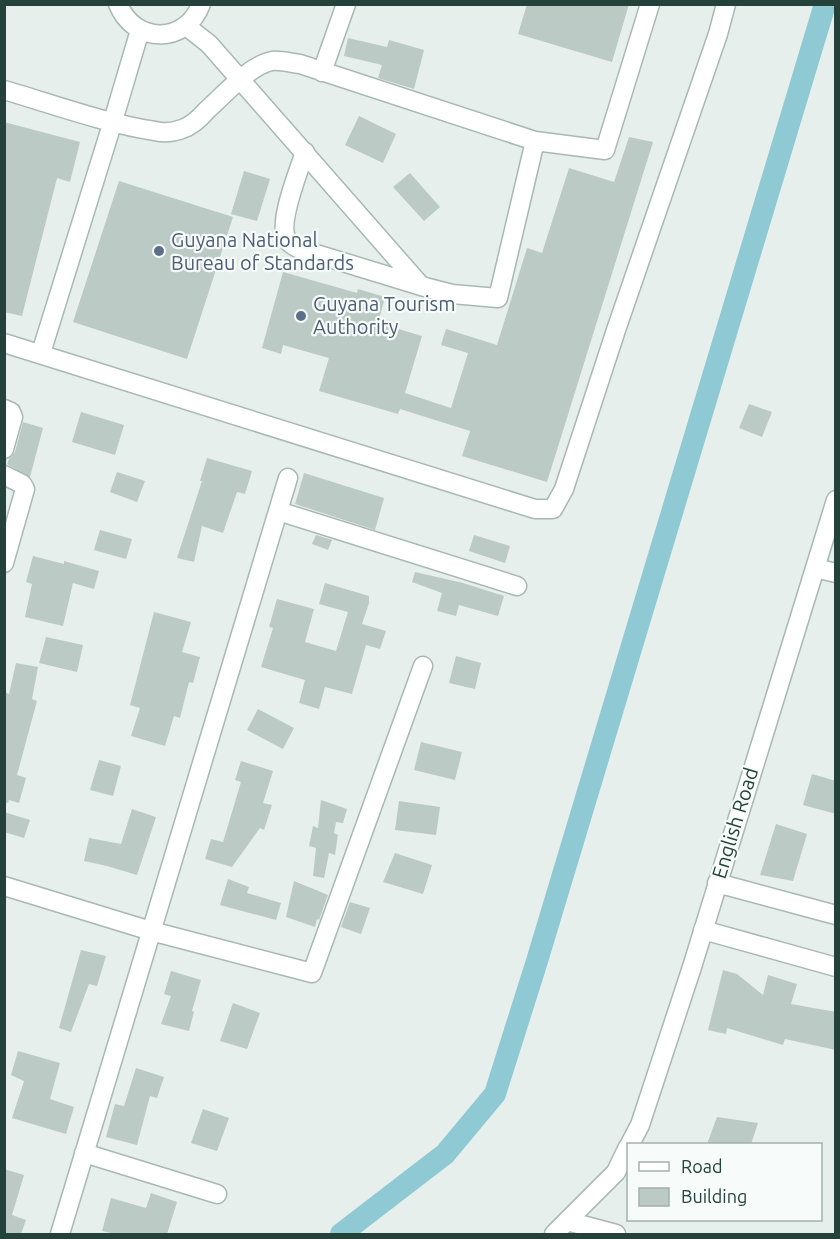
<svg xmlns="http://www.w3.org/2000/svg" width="840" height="1239" viewBox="0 0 840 1239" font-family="Ubuntu,sans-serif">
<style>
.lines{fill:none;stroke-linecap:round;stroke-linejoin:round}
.canal{stroke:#8ec9d4;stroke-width:22}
.building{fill:#bbcac4}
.minor-casing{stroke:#a8b8b2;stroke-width:21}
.minor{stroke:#fff;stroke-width:18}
.service-dot{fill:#5c6f8a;stroke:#f7fbf9;stroke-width:2}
.labels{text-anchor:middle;stroke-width:4.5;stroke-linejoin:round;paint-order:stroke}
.service-label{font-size:20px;fill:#4e5e75;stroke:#f7fbf9;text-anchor:start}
.street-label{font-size:20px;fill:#24423a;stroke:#f7fbf9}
</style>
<rect width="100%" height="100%" fill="#e6efeb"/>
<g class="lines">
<!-- canal -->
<path class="canal" d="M 341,1234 L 445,1154 L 495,1094 L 537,961 L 825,4"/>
</g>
<!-- building -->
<path class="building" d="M 527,4 L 629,4 L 612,62 L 518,34 Z
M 348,38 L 387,47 L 389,40 L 424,50 L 414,89 L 378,78 L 382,65 L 344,56 Z
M 359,116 L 396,134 L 383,163 L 345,145 Z
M 4,122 L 80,142 L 70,182 L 57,178 L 22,316 L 4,312 Z
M 629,137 L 653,142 L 547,482 L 462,456 L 470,431 L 400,409 L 398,414 L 319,391 L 329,358 L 283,345 L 281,354 L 262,348 L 283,272 L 357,293 L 358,289 L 385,297 L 378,323 L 422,336 L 405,393 L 451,408 L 468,353 L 441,345 L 446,329 L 497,345 L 527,248 L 542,253 L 569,168 L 614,182 Z
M 244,171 L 270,179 L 257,221 L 231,214 Z
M 410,173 L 440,207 L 424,221 L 393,187 Z
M 119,181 L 233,217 L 187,359 L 73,322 Z
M 749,404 L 772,412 L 762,437 L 739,428 Z
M 81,412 L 124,425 L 115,455 L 72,442 Z
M 23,422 L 43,428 L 30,477 L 7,464 L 9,459 L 15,452 Z
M 207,458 L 252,471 L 245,494 L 237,492 L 223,533 L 202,526 L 194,562 L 177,558 L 202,481 L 200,481 Z
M 117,472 L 145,481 L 137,502 L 110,492 Z
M 304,473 L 384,498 L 375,530 L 295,504 Z
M 100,530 L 132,539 L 126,559 L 94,550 Z
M 316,535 L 332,540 L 328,550 L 312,544 Z
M 474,535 L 510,546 L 505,563 L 469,551 Z
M 33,556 L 64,564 L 64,561 L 99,571 L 94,589 L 73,583 L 63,626 L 25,617 L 32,584 L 26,582 Z
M 415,572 L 463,583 L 504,596 L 498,616 L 459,605 L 456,616 L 437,611 L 442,593 L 412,582 Z
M 325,583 L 369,596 L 369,603 L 362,624 L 386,631 L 380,649 L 366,645 L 352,694 L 325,687 L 319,709 L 299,703 L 305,680 L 261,667 L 273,628 L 269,627 L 277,599 L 314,609 L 305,642 L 336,651 L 348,612 L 319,604 Z
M 154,612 L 191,622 L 182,652 L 200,657 L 193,683 L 189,682 L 180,718 L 174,716 L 165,746 L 131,736 L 140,708 L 130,705 Z
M 46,637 L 83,645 L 77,672 L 39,663 Z
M 456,656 L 481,663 L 475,689 L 449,683 Z
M 16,663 L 38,667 L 32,699 L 37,701 L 17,775 L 26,778 L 19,803 L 9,800 L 8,803 L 4,802 L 4,692 L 9,694 Z
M 258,709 L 294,728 L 283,749 L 247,730 Z
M 421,742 L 462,752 L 455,780 L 414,770 Z
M 99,760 L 121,766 L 113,796 L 90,790 Z
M 241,761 L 273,771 L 263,803 L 272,805 L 264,830 L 260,828 L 232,867 L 205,859 L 211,839 L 223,842 L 241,782 L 235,780 Z
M 812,774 L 836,781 L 836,814 L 803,805 Z
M 321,800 L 347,809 L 343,823 L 336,822 L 334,833 L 338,835 L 335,855 L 329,853 L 324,878 L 313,876 L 316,848 L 309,846 L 313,826 L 318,828 Z
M 399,801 L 440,807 L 436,835 L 395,830 Z
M 132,809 L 156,817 L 137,875 L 107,866 L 84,861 L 89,838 L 121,844 Z
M 4,812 L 30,820 L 24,838 L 4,832 Z
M 776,824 L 807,834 L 793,881 L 760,875 Z
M 395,853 L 432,865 L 423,894 L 383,882 Z
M 228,879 L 249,887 L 247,893 L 281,903 L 276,920 L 220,905 Z
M 294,881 L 328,895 L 319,920 L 317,919 L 315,927 L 286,917 Z
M 350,902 L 370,908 L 361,934 L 341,927 Z
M 81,950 L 106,956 L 97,986 L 89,984 L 71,1032 L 59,1028 Z
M 723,970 L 737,974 L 763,995 L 768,975 L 797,984 L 791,1004 L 836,1012 L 836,1050 L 785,1039 L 783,1045 L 727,1028 L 726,1034 L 708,1030 Z
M 171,971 L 201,980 L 192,1011 L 194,1012 L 189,1031 L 161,1024 L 171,996 L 164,994 Z
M 233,1003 L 260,1013 L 247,1049 L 220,1041 Z
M 18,1051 L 60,1063 L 50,1099 L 74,1107 L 66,1134 L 12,1118 L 24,1081 L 11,1075 Z
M 136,1068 L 164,1077 L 157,1098 L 150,1096 L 137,1145 L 106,1137 L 115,1104 L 124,1106 Z
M 203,1109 L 229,1118 L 217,1151 L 191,1143 Z
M 717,1117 L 758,1123 L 751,1144 L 707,1144 Z
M 4,1169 L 24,1175 L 12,1215 L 26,1220 L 21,1234 L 4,1234 Z
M 151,1193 L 177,1202 L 167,1234 L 115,1234 L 102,1231 L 111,1198 L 146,1208 Z"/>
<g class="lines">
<!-- minor casing -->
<g class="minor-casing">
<path id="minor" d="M 118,4 C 134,44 186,45 201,4
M 322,72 L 346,4
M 4,90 C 52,104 107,124 155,131 C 163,133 174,132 182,129 C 192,126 200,118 207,110 C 224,95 250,65 272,61 C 281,60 291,63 300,64 L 535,141 L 498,298 L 452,294 L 421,286 L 209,44 L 186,26
M 535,141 L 605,150 L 650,4
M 305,152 C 299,170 276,226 288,241 C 291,245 296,247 300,249 L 421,286
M 4,343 L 535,509 L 553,509 L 564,489 L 616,330 L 718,34 L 726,4
M 41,353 L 113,121 L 140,30
M 4,409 L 11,412 L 13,417 L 4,449
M 4,475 L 22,484 L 25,489 L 4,563
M 278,511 L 517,586
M 815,568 L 836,573
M 717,883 L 836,915
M 4,886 L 151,931 L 312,973 L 423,666
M 703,930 L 836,967
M 630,1144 L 640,1125 L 692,967 L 836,500
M 84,1153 L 217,1194
M 567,1221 L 616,1234
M 60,1234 L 288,478
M 554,1234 L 616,1172 L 628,1147"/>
</g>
<!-- minor -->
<use href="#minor" class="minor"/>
</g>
<!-- markers -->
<g class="service-dot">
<circle cx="159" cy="251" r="6"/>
<circle cx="301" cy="316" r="6"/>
</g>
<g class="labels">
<!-- service labels -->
<g class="service-label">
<text x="171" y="247">Guyana National<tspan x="171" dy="23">Bureau of Standards</tspan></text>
<text x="313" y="311">Guyana Tourism<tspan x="313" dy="23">Authority</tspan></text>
</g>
<!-- street labels -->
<g class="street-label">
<text transform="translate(735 823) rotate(-73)" y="7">English Road</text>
</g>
</g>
<!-- border -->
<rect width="840" height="1239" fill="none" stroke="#24423a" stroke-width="12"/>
<!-- legend -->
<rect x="627" y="1143" width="195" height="78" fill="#f7fbf9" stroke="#a3b1ad" stroke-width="1.5"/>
<rect x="639" y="1162" width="30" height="9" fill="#ffffff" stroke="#a3b1ad" stroke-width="1.5"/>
<text x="681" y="1173" font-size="18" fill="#24423a">Road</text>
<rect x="639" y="1188" width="30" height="18" fill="#bbcac4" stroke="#a3b1ad" stroke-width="1.5"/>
<text x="681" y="1203" font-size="18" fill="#24423a">Building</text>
</svg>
